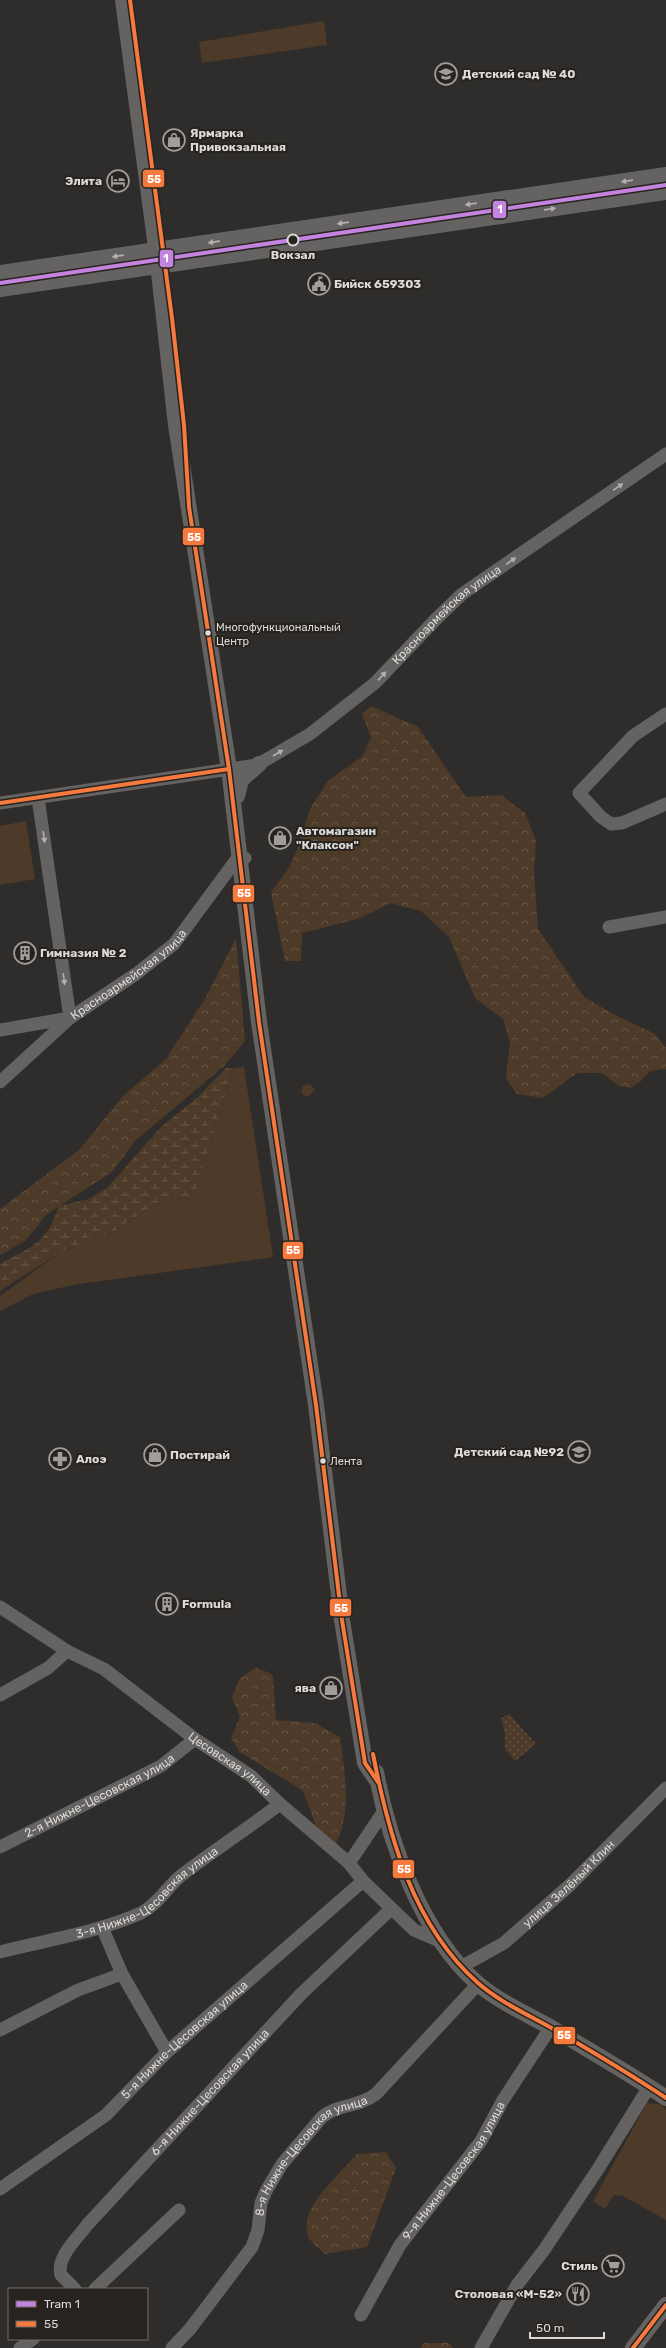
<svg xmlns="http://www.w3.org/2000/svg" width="666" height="2348" viewBox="0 0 666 2348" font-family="Rubik,sans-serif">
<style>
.green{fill:#4e3a28}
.forest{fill:url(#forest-crowns)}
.wetland{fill:url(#wetland-marsh)}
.park{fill:url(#park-dots)}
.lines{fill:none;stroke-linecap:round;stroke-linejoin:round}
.minor{stroke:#646362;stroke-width:13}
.major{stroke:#656362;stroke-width:16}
.bus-1-casing{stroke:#27231f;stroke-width:7}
.bus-1{stroke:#f6793e;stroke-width:4}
.tram-1-casing{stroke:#27231f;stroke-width:7}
.tram-1{stroke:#c483df;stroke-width:4}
.oneway{fill:#b3b0af}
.stop-dot{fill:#27231f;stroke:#dddad8;stroke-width:2}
.bus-dot{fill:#dddad8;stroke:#27231f;stroke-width:1.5}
.labels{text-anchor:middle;stroke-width:4;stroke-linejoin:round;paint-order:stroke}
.bus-label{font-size:11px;fill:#dddad8;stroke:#27231f;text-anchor:start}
.poi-label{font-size:12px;font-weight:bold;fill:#dddad8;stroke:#27231f;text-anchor:start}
.stop-label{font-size:12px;font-weight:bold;fill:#dddad8;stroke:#27231f}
.street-label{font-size:12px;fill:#dddad8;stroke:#27231f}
.line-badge{stroke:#27231f;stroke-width:1.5}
.badge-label{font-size:11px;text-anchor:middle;font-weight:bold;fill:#fff}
</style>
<defs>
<pattern id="forest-crowns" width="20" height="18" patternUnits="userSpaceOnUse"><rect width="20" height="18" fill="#4e3a28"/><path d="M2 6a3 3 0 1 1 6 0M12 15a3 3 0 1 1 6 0" fill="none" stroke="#675646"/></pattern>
<pattern id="wetland-marsh" width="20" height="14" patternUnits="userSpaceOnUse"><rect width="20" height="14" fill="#4e3a28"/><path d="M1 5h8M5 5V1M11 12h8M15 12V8" fill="none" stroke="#675646"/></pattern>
<pattern id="park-dots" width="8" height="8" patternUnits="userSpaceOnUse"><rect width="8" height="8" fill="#4e3a28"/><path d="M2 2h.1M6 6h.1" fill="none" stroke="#675646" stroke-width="1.8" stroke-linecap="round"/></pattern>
</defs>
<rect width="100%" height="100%" fill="#2f2d2b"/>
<!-- green -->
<path class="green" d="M 324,21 L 327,45 L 202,63 L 199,42 Z
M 26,821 L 35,879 L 0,885 L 0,826 Z
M 244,1067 L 273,1257 L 73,1285 L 33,1294 L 0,1311 L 0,1296 L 62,1251 L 111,1233 L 166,1197 L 193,1202 L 233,1068 Z
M 309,1084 L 315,1089 L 309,1096 L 304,1096 L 301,1091 L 303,1086 Z
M 647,2103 L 660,2104 L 666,2110 L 666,2220 L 623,2196 L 614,2195 L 605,2209 L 593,2201 Z"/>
<!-- forest -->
<path class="forest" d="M 371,706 L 418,727 L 466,797 L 501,795 L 525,813 L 536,841 L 534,872 L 538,929 L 584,997 L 617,1016 L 655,1034 L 666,1048 L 666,1069 L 650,1071 L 641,1081 L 631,1088 L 619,1086 L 602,1073 L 577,1073 L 543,1098 L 517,1094 L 506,1079 L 510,1042 L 503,1019 L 475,998 L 449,937 L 421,911 L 390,903 L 361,918 L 302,933 L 301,961 L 285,961 L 271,892 L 289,868 L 298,847 L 310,809 L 328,781 L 363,756 L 371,737 L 362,714 Z
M 236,938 L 245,1041 L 224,1066 L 135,1141 L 112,1172 L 47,1214 L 26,1240 L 0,1255 L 0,1209 L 79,1150 L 124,1095 L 166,1059 L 206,997 Z
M 256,1668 L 270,1673 L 273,1677 L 276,1720 L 315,1723 L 340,1737 C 345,1774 352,1810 336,1844 L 316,1826 L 303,1791 L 240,1752 L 231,1738 L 240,1717 L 232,1697 L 240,1678 Z
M 386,2152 L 396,2168 L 367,2247 L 325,2254 C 320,2249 310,2242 308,2236 C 298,2208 340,2174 357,2154 Z
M 424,2343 L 449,2343 L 453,2348 L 420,2348 Z"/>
<!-- wetland -->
<path class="wetland" d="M 226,1068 L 233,1068 L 193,1202 L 166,1197 L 111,1233 L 62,1251 L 0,1291 L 0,1264 C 34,1245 45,1245 59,1206 L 89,1199 L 108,1187 L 161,1127 L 199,1096 Z"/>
<!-- park -->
<path class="park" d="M 509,1714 L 536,1744 L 515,1761 L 505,1749 L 505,1733 L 501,1718 Z"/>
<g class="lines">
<!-- minor -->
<g class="minor">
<path d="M 666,714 L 633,736 L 579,793 L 601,817 L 611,824 L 622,823 L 666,804"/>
<path id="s1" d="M 0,803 L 257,765 L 310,734 L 375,683 L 436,619 L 462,594 L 666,454"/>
<path d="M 609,927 L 666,917"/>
<path d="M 0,1030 L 70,1018 L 38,798"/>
<path id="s2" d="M 0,1082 L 70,1018 L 136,974 L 174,944 L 236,860 L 245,858"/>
<path id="s3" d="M 0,1607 L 67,1651 L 104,1669 L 195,1739 L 251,1776 L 280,1804 L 349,1863 L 363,1881 L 414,1930 L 442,1942"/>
<path d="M 0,1695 L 48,1668 L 67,1651"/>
<path id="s4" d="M 0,1847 L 161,1766 L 195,1739"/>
<path d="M 349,1863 L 384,1811"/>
<path d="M 102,1927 L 122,1974 L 167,2052"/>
<path id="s5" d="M 0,1952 C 47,1940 96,1933 141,1913 C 159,1904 168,1885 183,1874 C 215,1850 248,1828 280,1804"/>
<path id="s6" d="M 461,1967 L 504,1943 L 570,1885 L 666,1788"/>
<path d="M 0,2030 L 78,1990 L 122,1974"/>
<path id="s7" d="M 0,2189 L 106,2115 L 167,2052 L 363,1881"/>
<path id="s8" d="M 75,2289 L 61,2275 C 56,2257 77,2239 87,2225 L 301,1994 L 391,1909"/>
<path d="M 95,2289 L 179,2210"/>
<path id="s9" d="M 361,2315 L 400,2245 L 481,2141 L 503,2100 L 551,2027"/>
<path d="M 20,2348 L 33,2339"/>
<path id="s10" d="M 172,2348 L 190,2329 L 252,2247 L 258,2230 L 261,2203 L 266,2191 L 282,2164 L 322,2117 C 340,2103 357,2108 376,2094 L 478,1984"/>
<path d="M 481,2348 L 517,2285 L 544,2250 L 598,2169 L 649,2087"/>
</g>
<!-- major -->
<path class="major" d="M 123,0 L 157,255 L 176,425 L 229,769 L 259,1022 L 316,1405 L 342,1620 L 365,1763 L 378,1782
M 0,273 L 666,175
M 0,289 L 666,192
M 237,796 L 241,780 L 259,764
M 376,1772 C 389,1842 422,1935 477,1983 C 499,2002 527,2014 552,2028 C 590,2051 629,2073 666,2098
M 633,2348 L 666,2305"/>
<!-- bus-1 casing -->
<g class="bus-1-casing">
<path id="bus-1" d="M 130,0 L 172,318 L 184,425 L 189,507 L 229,769 L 259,1022 L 316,1405 L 342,1620 L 365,1763 L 378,1782
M 0,803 L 229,769
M 373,1754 C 389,1836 413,1926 478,1983 C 501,2003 529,2015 555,2030 C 593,2052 630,2074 666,2098
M 633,2348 L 666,2305"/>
</g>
<!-- bus-1 -->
<use href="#bus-1" class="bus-1"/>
<!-- tram-1 casing -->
<g class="tram-1-casing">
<path id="tram-1" d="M 0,283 L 666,185"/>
</g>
<!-- tram-1 -->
<use href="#tram-1" class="tram-1"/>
</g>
<!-- one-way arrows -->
<defs><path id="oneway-solid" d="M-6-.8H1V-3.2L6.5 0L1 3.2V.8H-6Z"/></defs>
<g class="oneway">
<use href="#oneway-solid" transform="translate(627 181) rotate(172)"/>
<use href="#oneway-solid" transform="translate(471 204) rotate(172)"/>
<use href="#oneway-solid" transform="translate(550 209) rotate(-8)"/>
<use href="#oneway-solid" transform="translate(343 223) rotate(172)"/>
<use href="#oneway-solid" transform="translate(214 242) rotate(172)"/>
<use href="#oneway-solid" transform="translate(118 256) rotate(172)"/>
<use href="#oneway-solid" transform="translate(618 487) rotate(-34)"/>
<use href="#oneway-solid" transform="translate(511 561) rotate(-35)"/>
<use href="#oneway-solid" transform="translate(382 676) rotate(-47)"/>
<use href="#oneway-solid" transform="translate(278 753) rotate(-30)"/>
<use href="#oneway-solid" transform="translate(44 837) rotate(82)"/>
<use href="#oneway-solid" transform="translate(64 979) rotate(82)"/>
</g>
<!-- icons -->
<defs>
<g id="school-ring" transform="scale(1.15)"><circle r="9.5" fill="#27231f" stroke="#a09d9b" stroke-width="1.5"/><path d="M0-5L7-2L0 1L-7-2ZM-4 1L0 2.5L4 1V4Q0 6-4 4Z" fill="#a09d9b"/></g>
<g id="shop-ring" transform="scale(1.15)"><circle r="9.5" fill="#27231f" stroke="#a09d9b" stroke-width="1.5"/><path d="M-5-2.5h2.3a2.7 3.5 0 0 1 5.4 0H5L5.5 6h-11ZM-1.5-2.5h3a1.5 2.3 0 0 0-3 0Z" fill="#a09d9b"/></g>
<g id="hotel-ring" transform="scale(1.15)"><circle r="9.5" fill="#27231f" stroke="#a09d9b" stroke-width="1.5"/><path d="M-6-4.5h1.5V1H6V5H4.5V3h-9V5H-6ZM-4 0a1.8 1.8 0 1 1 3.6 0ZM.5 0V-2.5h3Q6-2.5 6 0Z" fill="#a09d9b"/></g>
<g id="civic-ring" transform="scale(1.15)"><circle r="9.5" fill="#27231f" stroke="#a09d9b" stroke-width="1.5"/><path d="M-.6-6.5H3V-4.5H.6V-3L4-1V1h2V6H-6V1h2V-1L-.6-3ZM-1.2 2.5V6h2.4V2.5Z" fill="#a09d9b"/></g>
<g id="building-ring" transform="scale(1.15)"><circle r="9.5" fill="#27231f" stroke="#a09d9b" stroke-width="1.5"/><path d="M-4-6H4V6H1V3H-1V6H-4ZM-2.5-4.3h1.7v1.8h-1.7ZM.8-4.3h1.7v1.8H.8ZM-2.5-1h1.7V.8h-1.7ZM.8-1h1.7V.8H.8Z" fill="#a09d9b"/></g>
<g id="pharmacy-ring" transform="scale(1.15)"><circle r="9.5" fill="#27231f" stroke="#a09d9b" stroke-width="1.5"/><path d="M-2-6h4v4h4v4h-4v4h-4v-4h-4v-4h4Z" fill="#a09d9b"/></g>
<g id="supermarket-ring" transform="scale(1.15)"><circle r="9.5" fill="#27231f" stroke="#a09d9b" stroke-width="1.5"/><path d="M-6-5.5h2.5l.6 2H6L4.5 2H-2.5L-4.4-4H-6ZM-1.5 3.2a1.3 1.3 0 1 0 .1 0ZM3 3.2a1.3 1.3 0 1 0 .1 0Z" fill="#a09d9b"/></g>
<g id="restaurant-ring" transform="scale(1.15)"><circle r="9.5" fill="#27231f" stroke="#a09d9b" stroke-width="1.5"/><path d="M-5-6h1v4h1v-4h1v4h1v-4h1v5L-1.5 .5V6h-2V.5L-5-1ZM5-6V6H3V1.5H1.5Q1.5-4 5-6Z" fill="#a09d9b"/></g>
</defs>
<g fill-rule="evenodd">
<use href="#school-ring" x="446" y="74"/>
<use href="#shop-ring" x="174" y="140"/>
<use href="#hotel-ring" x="118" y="181"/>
<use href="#civic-ring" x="319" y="284"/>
<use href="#shop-ring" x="280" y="838"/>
<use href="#building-ring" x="25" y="953"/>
<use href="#school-ring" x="579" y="1452"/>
<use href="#shop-ring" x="155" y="1455"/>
<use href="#pharmacy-ring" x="60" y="1459"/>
<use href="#building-ring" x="167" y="1604"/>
<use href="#shop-ring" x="331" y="1688"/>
<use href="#supermarket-ring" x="613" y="2266"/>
<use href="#restaurant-ring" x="578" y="2294"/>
</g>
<!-- markers -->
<circle class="stop-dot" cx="293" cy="240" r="5.5"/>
<g class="bus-dot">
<circle cx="208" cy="633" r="3.5"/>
<circle cx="323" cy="1461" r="3.5"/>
</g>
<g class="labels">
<!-- bus labels -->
<g class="bus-label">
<text x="216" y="631">Многофункциональный<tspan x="216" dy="14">Центр</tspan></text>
<text x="330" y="1465">Лента</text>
</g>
<!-- poi labels -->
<g class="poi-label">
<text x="462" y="78">Детский сад № 40</text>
<text x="190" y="137">Ярмарка<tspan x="190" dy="14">Привокзальная</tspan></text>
<text x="102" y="185" text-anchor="end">Элита</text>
<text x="334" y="288">Бийск 659303</text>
<text x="296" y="835">Автомагазин<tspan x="296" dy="14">"Клаксон"</tspan></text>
<text x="40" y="957">Гимназия № 2</text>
<text x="564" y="1456" text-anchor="end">Детский сад №92</text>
<text x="170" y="1459">Постирай</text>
<text x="76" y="1463">Алоэ</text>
<text x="182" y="1608">Formula</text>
<text x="316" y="1692" text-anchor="end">ява</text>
<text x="598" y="2270" text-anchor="end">Стиль</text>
<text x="562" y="2298" text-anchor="end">Столовая «М-52»</text>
</g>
<!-- stop labels -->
<g class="stop-label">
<text x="293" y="259">Вокзал</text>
</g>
<!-- street labels -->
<g class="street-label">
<text dy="4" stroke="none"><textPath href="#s1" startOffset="503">Красноармейская улица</textPath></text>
<text dy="4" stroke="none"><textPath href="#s2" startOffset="168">Красноармейская улица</textPath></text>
<text dy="4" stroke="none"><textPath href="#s3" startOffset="279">Цесовская улица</textPath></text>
<text dy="4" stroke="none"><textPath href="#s4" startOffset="112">2-я Нижне-Цесовская улица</textPath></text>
<text dy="4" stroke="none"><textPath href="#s6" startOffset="137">улица Зелёный Клин</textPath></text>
<text dy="4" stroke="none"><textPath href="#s5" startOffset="162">3-я Нижне-Цесовская улица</textPath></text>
<text dy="4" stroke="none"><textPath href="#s7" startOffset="238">5-я Нижне-Цесовская улица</textPath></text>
<text dy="4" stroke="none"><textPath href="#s8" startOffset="259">6-я Нижне-Цесовская улица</textPath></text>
<text dy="4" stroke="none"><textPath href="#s10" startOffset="245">8-я Нижне-Цесовская улица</textPath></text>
<text dy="4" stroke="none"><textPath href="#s9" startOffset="172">9-я Нижне-Цесовская улица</textPath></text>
</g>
</g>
<g class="line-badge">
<rect x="142" y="169" width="23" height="19" rx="4" fill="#f6793e"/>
<rect x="492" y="200" width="15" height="19" rx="4" fill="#c483df"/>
<rect x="159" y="249" width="15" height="19" rx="4" fill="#c483df"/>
<rect x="182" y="527" width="23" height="19" rx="4" fill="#f6793e"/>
<rect x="232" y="884" width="23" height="19" rx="4" fill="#f6793e"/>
<rect x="282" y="1241" width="22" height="19" rx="4" fill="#f6793e"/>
<rect x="329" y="1598" width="23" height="19" rx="4" fill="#f6793e"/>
<rect x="392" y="1859" width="23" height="20" rx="4" fill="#f6793e"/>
<rect x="553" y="2026" width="23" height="19" rx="4" fill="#f6793e"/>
</g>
<g class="badge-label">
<text x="154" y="183">55</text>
<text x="500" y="213">1</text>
<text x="166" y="262">1</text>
<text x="194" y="541">55</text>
<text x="244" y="897">55</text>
<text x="293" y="1254">55</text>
<text x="341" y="1612">55</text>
<text x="404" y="1873">55</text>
<text x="564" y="2039">55</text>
</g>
<!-- legend -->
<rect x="8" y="2288" width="140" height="52" fill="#27231f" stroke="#706c69"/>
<rect x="16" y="2301" width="20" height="6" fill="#c483df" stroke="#706c69"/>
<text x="44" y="2308" font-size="12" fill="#dddad8">Tram 1</text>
<rect x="16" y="2321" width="20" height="6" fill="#f6793e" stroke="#706c69"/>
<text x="44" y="2328" font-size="12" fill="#dddad8">55</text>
<!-- scale -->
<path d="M530 2332v6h74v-6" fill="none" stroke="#dddad8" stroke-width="2"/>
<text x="536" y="2332" font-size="12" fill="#dddad8" stroke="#27231f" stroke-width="3" paint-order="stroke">50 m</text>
</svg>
